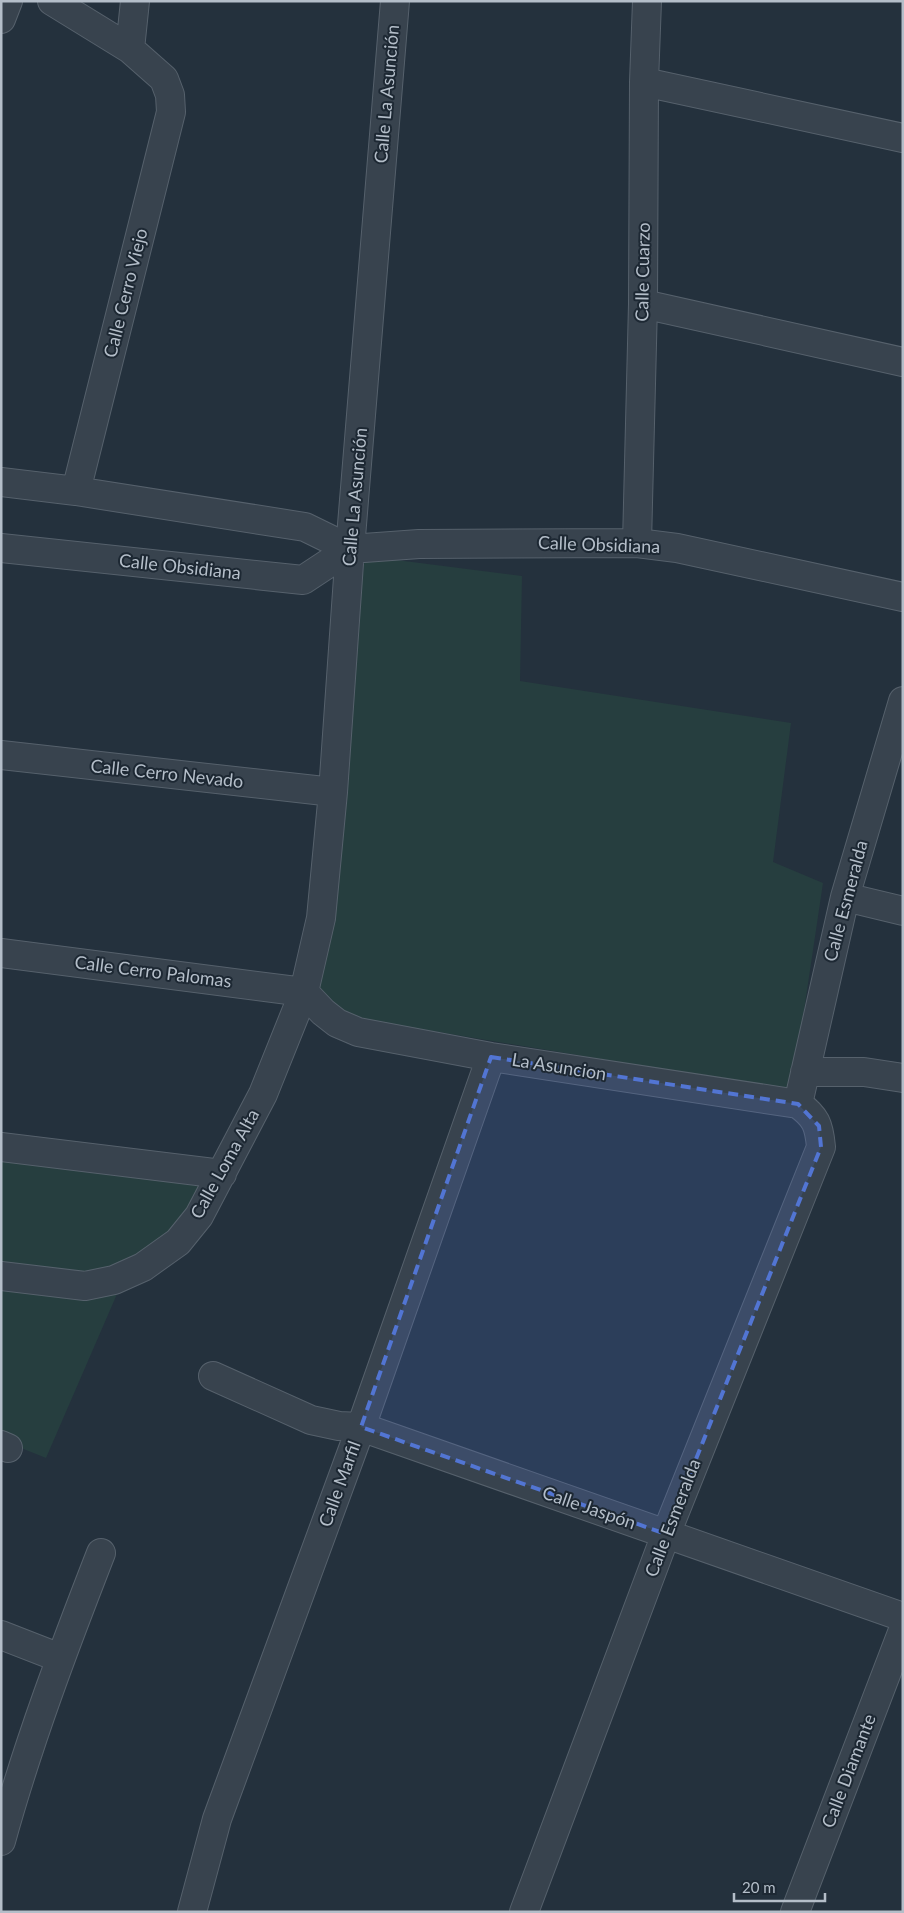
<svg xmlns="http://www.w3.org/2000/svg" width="904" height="1913" viewBox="0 0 904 1913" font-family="Lato,sans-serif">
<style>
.green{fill:#263e3f}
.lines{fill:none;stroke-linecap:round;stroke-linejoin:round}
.street-casing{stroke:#56616c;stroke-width:30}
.street{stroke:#38434e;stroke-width:28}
.marked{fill:#5275d3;fill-opacity:0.2;stroke:#5275d3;stroke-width:4;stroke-dasharray:10 6;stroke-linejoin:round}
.labels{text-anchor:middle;stroke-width:4;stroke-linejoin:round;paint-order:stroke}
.street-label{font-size:18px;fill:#b4bec9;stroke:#1d2833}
</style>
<rect width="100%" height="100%" fill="#24313d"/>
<!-- green -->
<path class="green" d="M 365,556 L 522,576 L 520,681 L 791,723 L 773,862 L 823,883 L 792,1091 L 349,1017 L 317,985 Z
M 1,1157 L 207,1181 L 178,1224 L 138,1261 L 85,1278 L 1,1268 Z
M 1,1280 L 117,1294 L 46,1458 L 1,1440 Z"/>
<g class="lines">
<!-- street casing -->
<g class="street-casing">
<path id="street" d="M 52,1 L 130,49 L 164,79 L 170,95 L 171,112 L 76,491
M 1,19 L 8,1
M 130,49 L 135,1
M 644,82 L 903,138
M 643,304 L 903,362
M 1,482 L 76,491 L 305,527 L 350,549
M 637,543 L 643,304 L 644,82 L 647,1
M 1,548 L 303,580 L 350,549 L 419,544 L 637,543 L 677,548 L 903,597
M 1,755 L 333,792
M 845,897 L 903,911
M 1,953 L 304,992
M 304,992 L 323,1012 L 337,1023 L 358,1032 L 491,1057 L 798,1104 C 816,1117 819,1125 821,1147 L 666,1534 L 524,1912
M 805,1072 L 864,1072 L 903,1078
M 798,1104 L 845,897 L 903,701
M 1,1147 L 222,1174
M 1,1276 L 85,1286 L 114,1280 L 143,1267 L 178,1242 L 199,1216 L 263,1094 L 304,992 L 321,918 L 333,792 L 350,549 L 395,1
M 213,1376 L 311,1420 L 339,1426 L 361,1427 L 903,1617
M 1,1445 L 8,1448
M 1,1635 L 60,1658
M 1,1841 C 28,1743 64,1648 101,1553
M 192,1912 L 217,1819 L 361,1427 L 491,1057
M 795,1912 L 903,1630"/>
</g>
<!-- street -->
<use href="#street" class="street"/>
</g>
<!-- marked area -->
<path class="marked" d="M 491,1057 L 798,1104 L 819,1126 L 821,1147 L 666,1534 L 361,1427 Z"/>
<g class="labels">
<!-- street labels -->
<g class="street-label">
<text transform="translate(387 94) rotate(-85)" y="6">Calle La Asunción</text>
<text transform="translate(643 272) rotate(-89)" y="6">Calle Cuarzo</text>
<text transform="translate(126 293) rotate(-76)" y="6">Calle Cerro Viejo</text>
<text transform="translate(355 497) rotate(-85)" y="6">Calle La Asunción</text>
<text transform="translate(599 545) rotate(2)" y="6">Calle Obsidiana</text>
<text transform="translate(180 567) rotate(6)" y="6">Calle Obsidiana</text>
<text transform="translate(167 774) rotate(6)" y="6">Calle Cerro Nevado</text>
<text transform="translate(846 901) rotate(-75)" y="6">Calle Esmeralda</text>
<text transform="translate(153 972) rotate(7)" y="6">Calle Cerro Palomas</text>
<text transform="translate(559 1067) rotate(9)" y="6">La Asuncion</text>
<text transform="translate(225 1164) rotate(-61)" y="6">Calle Loma Alta</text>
<text transform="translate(340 1484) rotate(-70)" y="6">Calle Marfil</text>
<text transform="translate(589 1508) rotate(19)" y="6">Calle Jaspón</text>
<text transform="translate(673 1518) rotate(-69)" y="6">Calle Esmeralda</text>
<text transform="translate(849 1771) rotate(-69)" y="6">Calle Diamante</text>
</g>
</g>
<!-- border -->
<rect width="904" height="1913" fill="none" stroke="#b4bec9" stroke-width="5"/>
<!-- scale -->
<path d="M734 1893v8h91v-8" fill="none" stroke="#b4bec9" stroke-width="2.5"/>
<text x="742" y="1893" font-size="15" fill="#b4bec9" stroke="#1d2833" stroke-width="4" paint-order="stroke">20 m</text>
</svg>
